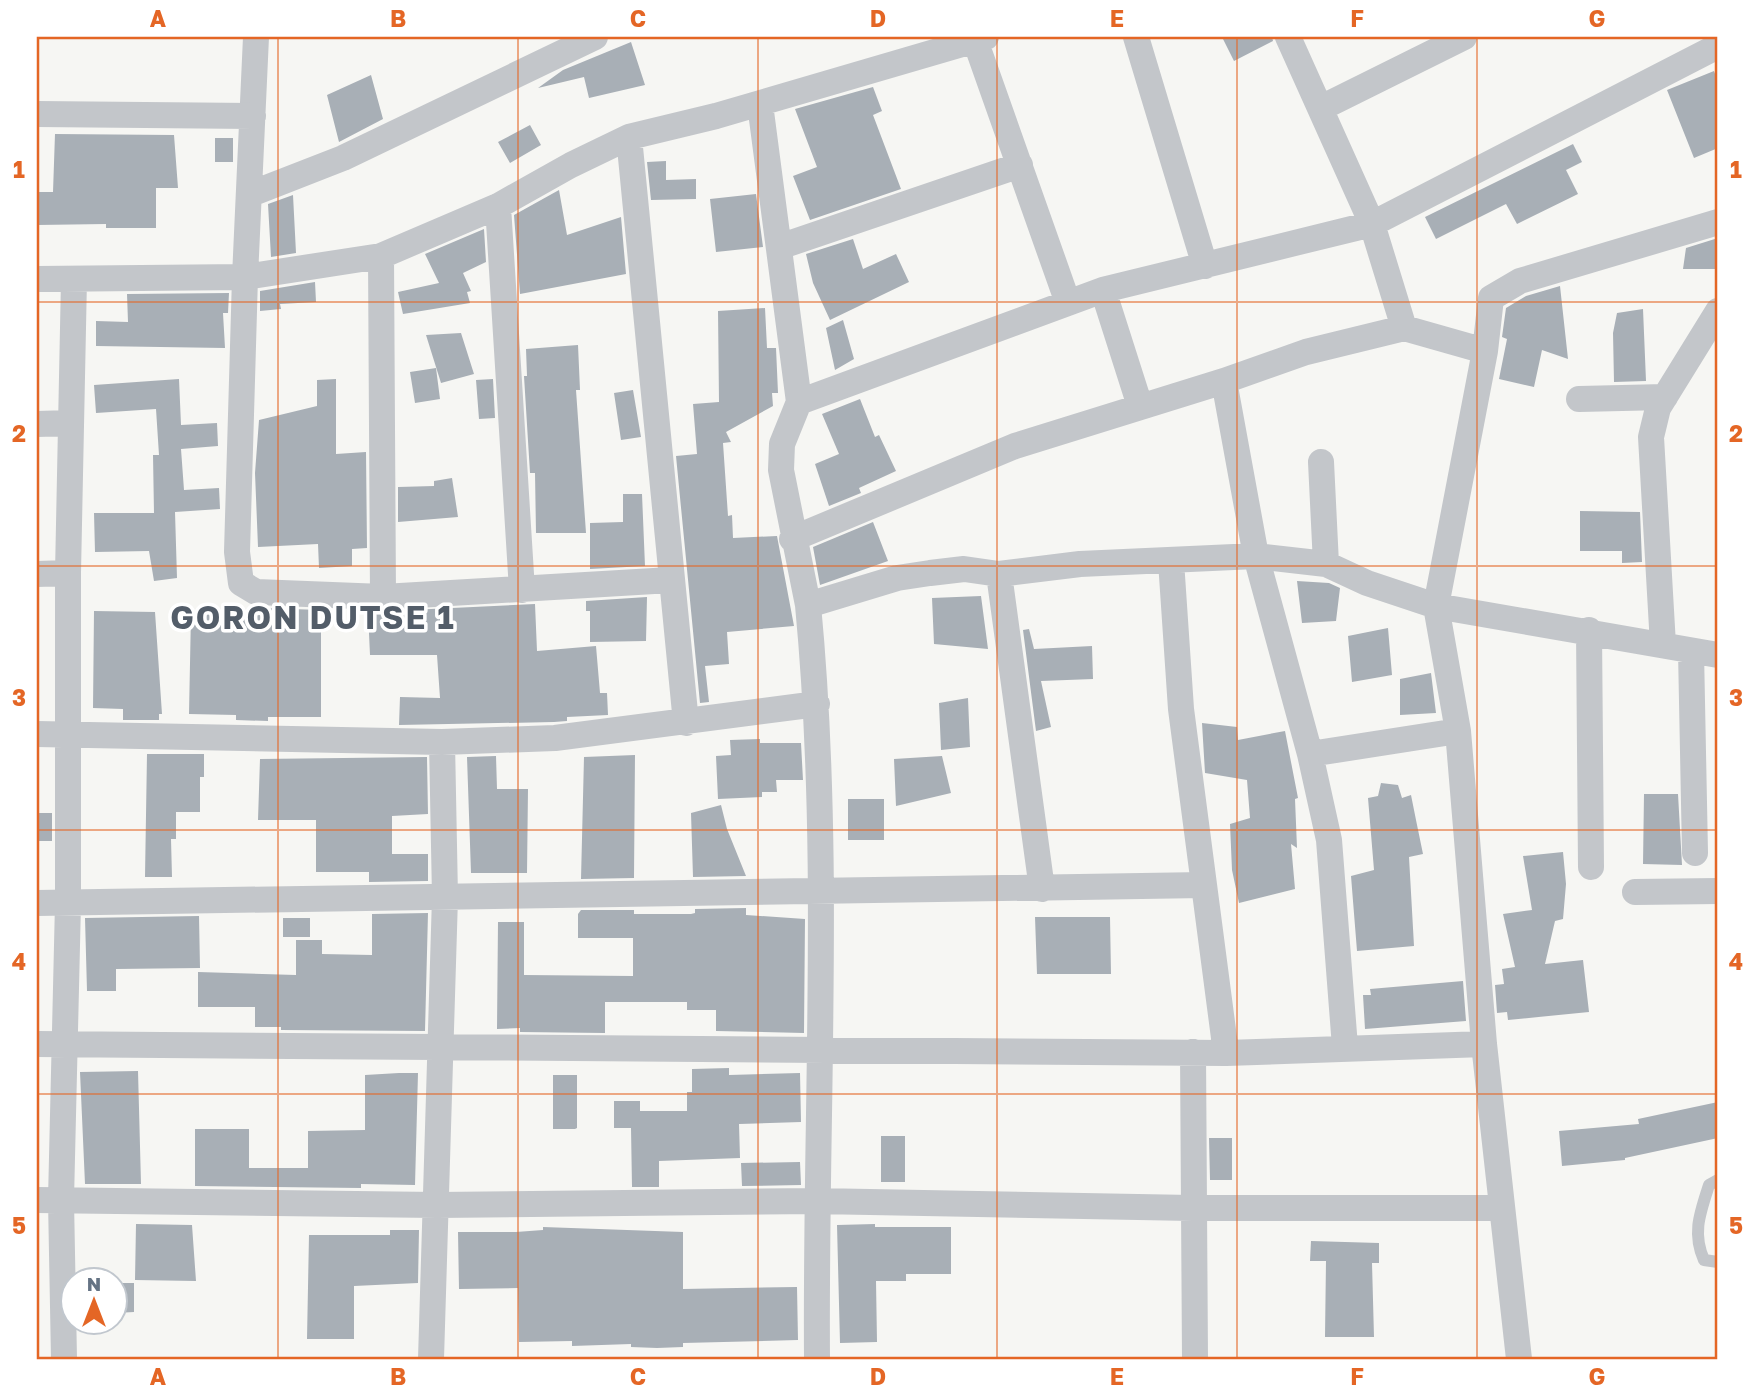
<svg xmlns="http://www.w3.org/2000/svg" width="1755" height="1396" viewBox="0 0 1755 1396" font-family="'Golos Text',sans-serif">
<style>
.building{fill:#a8afb6}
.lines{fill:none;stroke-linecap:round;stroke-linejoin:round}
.lane{stroke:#c3c6ca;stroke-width:12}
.street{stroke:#c3c6ca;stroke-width:26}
.grid{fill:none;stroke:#e46625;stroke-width:2;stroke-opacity:0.55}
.labels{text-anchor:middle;stroke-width:7;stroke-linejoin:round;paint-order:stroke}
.district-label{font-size:32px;font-weight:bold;letter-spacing:2px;fill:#535d69;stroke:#fff}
.neatline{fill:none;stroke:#e46625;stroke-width:2.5}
.grid-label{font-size:23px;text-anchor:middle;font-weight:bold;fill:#e46625}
</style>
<rect width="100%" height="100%" fill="#f6f6f3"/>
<!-- building -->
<path class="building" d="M 1222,37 L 1272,37 L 1273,41 L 1234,61 Z
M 631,42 L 645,85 L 589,98 L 584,77 L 538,88 L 563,70 Z
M 1714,71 L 1718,82 L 1718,148 L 1694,158 L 1667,90 Z
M 371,75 L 383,119 L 339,142 L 327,95 Z
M 873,87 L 882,111 L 873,115 L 901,189 L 810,220 L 793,176 L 817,167 L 795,109 Z
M 530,125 L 541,145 L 510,163 L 498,142 Z
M 55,134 L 174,135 L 178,188 L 156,188 L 156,228 L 106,228 L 106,224 L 37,225 L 37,192 L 53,192 Z
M 215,138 L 233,138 L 233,162 L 215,162 Z
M 1573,144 L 1582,162 L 1566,170 L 1578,194 L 1517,224 L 1506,204 L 1436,239 L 1425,217 Z
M 666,161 L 666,180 L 696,179 L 696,199 L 651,200 L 647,162 Z
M 559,190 L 567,235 L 621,217 L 626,274 L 520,294 L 514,215 Z
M 756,194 L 763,247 L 716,252 L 710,199 Z
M 293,195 L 296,253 L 271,257 L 268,204 Z
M 484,229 L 486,262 L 463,273 L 471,291 L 467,292 L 470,303 L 403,314 L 398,292 L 439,283 L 425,254 Z
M 1718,238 L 1718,269 L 1683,269 L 1686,248 Z
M 853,239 L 863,269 L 896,254 L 909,282 L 830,320 L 813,283 L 806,254 Z
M 315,282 L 316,302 L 280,304 L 281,309 L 260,311 L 260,291 Z
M 1560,286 L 1568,359 L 1542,350 L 1534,387 L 1499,379 L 1507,339 L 1502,337 L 1506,308 L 1526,296 Z
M 229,293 L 228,313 L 223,313 L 225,348 L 96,346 L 96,321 L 128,322 L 127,294 Z
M 765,308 L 767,348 L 776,348 L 778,393 L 772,393 L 773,406 L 726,432 L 731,442 L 723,443 L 728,516 L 732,515 L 733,538 L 777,536 L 794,626 L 727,632 L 729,664 L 705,666 L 709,702 L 700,703 L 676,456 L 697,454 L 693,404 L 719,402 L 718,311 Z
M 1643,309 L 1646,381 L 1614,382 L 1613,333 L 1617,313 Z
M 843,320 L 854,359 L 835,370 L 826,328 Z
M 461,333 L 474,374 L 441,383 L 426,335 Z
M 578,345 L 580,390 L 576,390 L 586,533 L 536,533 L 535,473 L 530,473 L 524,376 L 527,376 L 526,349 Z
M 436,368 L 440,399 L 415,403 L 410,372 Z
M 179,379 L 181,425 L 217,423 L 218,446 L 181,449 L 184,490 L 219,488 L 220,509 L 175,512 L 177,578 L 154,581 L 149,551 L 95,552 L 94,513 L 154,513 L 153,455 L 159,455 L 156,409 L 96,413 L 94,385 Z
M 336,379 L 336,454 L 366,452 L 367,548 L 352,549 L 352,566 L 319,568 L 318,544 L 258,547 L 255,473 L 259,420 L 317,406 L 317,380 Z
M 493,379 L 495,418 L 479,419 L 476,380 Z
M 633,390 L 641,437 L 621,440 L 614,393 Z
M 860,399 L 875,437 L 879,435 L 896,471 L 859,488 L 861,493 L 829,506 L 815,464 L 839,454 L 822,414 Z
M 452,478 L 458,517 L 398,522 L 398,487 L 434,486 L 434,481 Z
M 623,494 L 642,494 L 645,566 L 590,569 L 590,523 L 623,522 Z
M 1580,511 L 1640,512 L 1642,562 L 1622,563 L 1622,551 L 1580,551 Z
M 873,522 L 888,561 L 820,585 L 813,547 Z
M 1297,581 L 1329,583 L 1340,588 L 1336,621 L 1302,623 Z
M 981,596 L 988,649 L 934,644 L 932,598 Z
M 647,597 L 646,641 L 590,642 L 590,611 L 586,611 L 586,601 Z
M 535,604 L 537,651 L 596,646 L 600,693 L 607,693 L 608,715 L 567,717 L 567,721 L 554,722 L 399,725 L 400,697 L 440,698 L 437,655 L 370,655 L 368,612 Z
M 260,608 L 321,610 L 321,717 L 268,717 L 268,721 L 236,720 L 236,715 L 189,714 L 191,613 L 226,613 L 226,617 L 261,615 Z
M 94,611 L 155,612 L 162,714 L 159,714 L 159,720 L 123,720 L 123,709 L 93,708 Z
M 1388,628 L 1392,675 L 1352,682 L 1348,636 Z
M 1029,629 L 1034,649 L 1092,646 L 1093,679 L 1041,681 L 1051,727 L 1036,731 L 1023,630 Z
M 1431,673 L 1436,713 L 1400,715 L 1400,679 Z
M 968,698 L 970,747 L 941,750 L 939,703 Z
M 1202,723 L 1237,727 L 1238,740 L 1285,731 L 1298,798 L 1295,799 L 1297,848 L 1291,844 L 1295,889 L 1239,903 L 1232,870 L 1230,824 L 1250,818 L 1247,780 L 1205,773 Z
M 760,739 L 760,743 L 801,743 L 803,780 L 776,780 L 777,792 L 762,792 L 762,797 L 718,799 L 716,756 L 731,755 L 730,740 Z
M 147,754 L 204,754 L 204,777 L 200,777 L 200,812 L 176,812 L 176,839 L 171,839 L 172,877 L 145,877 Z
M 635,755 L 634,878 L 581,879 L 584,757 Z
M 496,756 L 497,789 L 528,789 L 527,873 L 471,873 L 467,757 Z
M 942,756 L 951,793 L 896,806 L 894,759 Z
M 427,757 L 428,814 L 392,816 L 392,854 L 428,854 L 428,881 L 369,882 L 369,872 L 316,872 L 316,820 L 258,820 L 260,759 Z
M 1381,783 L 1398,785 L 1402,798 L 1411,795 L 1416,820 L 1423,854 L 1409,857 L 1414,946 L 1357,951 L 1351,876 L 1374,870 L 1368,798 L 1378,796 Z
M 1644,794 L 1678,794 L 1682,865 L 1643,864 Z
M 848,799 L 884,799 L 884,840 L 848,840 Z
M 721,805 L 727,829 L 746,876 L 693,877 L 691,813 Z
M 37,813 L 52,813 L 52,841 L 37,841 Z
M 1563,852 L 1566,884 L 1563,919 L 1555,921 L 1545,964 L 1583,960 L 1589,1012 L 1508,1020 L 1507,1012 L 1497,1013 L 1495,985 L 1504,984 L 1502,969 L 1515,967 L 1503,914 L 1532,910 L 1523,856 Z
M 746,908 L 746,915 L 805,919 L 804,1033 L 716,1031 L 716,1010 L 687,1010 L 687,1002 L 605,1002 L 605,1033 L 520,1032 L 520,1028 L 497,1029 L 498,922 L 524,922 L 524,975 L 633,976 L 633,938 L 578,938 L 578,914 L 581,910 L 634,910 L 634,914 L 691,914 L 695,913 L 695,909 Z
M 428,913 L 425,1031 L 281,1030 L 281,1027 L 255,1027 L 255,1007 L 198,1007 L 198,972 L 296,975 L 296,940 L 322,940 L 322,954 L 372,955 L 372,914 Z
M 199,916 L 200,968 L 116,969 L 116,991 L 87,991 L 85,918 Z
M 1035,917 L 1110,917 L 1111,974 L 1037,974 Z
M 283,918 L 310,918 L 310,937 L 283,937 Z
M 1463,981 L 1466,1021 L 1365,1029 L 1363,995 L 1371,995 L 1370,989 Z
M 729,1068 L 729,1075 L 800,1073 L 801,1122 L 739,1124 L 740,1158 L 659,1161 L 659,1187 L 632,1187 L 631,1128 L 614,1128 L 614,1101 L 640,1101 L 640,1111 L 687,1111 L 687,1092 L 692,1092 L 692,1069 Z
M 138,1071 L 141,1184 L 85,1184 L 80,1072 Z
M 399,1073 L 418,1073 L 415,1185 L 361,1184 L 361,1188 L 195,1186 L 195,1129 L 249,1129 L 249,1168 L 308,1168 L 308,1131 L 365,1130 L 365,1075 Z
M 553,1075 L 577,1075 L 577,1128 L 575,1129 L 553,1129 Z
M 1718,1102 L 1718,1138 L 1625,1158 L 1625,1160 L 1562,1166 L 1559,1131 L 1639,1124 L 1638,1119 Z
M 881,1136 L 905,1136 L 905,1182 L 881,1182 Z
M 1209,1138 L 1232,1138 L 1232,1180 L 1210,1180 Z
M 800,1162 L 801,1185 L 742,1186 L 741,1163 Z
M 136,1224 L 192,1225 L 196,1281 L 135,1280 Z
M 875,1224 L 875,1227 L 951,1227 L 951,1274 L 906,1274 L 906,1281 L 876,1281 L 877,1342 L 840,1343 L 837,1225 Z
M 543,1227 L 683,1232 L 683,1289 L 797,1287 L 798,1340 L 683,1343 L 683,1347 L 657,1348 L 631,1347 L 631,1344 L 572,1346 L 572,1341 L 519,1342 L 518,1288 L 459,1289 L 458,1232 L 516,1232 L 543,1230 Z
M 390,1230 L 419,1230 L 418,1283 L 354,1286 L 354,1339 L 307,1339 L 309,1235 L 390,1235 Z
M 1311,1241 L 1379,1243 L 1379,1263 L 1372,1263 L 1374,1337 L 1325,1337 L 1326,1261 L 1310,1261 Z
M 116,1283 L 134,1283 L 134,1312 L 116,1313 Z"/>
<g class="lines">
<!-- lane -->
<path class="lane" d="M 1718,1180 L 1709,1185 C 1700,1213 1692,1233 1704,1260 L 1718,1262"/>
<!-- street -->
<path class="street" d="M 256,37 L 245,277 L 237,552 L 241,583 L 256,592 L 383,597 L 671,580
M 1136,37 L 1205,266
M 1288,37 L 1372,224 L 1404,328
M 975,40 L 1068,303
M 760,104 L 799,402 L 782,444 L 781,470 L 808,605
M 1321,108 L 1464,37
M 37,114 L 253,116
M 629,137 L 686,723
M 251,194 L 343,158 L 595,37
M 498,206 L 522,590
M 779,247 L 1020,165
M 381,256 L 383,597
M 37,279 L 245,277 L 381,256 L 498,206 L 571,165 L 629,137 L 716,116 L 986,37
M 1103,290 L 1140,406
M 1224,381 L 1256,556 L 1310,754 L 1329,840 L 1345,1047
M 1579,399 L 1665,397
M 799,402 L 1103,290 L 1372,224 L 1718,46
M 37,424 L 71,423
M 1321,462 L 1326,564
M 792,539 L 1015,446 L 1224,381 L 1306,352 L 1404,328 L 1485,351
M 1171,561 L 1181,709 L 1226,1053
M 37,574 L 68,573
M 999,574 L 1042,889
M 1589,630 L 1591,867
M 1663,645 L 1651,437 L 1658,408 L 1718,311
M 1691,651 L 1695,853
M 37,734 L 442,742 L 555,738 L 817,704
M 1310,754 L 1458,731
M 1635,892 L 1718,891
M 37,903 L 1204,885
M 37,1044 L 1226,1053 L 1484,1044
M 1193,1052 L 1195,1359
M 37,1200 L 437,1205 L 816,1201 L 1192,1208 L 1501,1208
M 64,1359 L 61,1200 L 68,903 L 68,573 L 74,279
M 431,1359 L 445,897 L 442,742
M 817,1359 C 815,1108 832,856 808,605 L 897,578 L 930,573 L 964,569 L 999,574 L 1080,564 L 1256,556 L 1326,564 L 1367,583 L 1436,606 L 1718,655
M 1519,1359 L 1484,1044 L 1458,731 L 1436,606 L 1485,351 L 1491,298 L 1520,281 L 1718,222"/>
</g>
<!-- grid -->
<path class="grid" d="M 278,37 L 278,1359M 518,37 L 518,1359M 758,37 L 758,1359M 997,37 L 997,1359M 1237,37 L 1237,1359M 1477,37 L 1477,1359M 37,302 L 1718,302M 37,566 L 1718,566M 37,830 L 1718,830M 37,1094 L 1718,1094"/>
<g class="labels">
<!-- district labels -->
<g class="district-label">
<text x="313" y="629">GORON DUTSE 1</text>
</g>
</g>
<!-- border -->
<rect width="1755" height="1396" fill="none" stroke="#ffffff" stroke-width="77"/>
<!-- north arrow -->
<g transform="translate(94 1301)"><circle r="33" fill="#ffffff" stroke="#c1c7ce" stroke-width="2"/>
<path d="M0-5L12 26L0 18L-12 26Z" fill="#e46625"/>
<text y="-10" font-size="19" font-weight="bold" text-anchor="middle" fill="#657384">N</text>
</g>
<rect x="38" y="38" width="1678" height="1320" class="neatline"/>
<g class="grid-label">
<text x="158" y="27">A</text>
<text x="398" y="27">B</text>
<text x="638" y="27">C</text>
<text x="878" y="27">D</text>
<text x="1117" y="27">E</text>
<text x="1357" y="27">F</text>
<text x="1597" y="27">G</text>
<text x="19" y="178">1</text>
<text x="1736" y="178">1</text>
<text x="19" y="442">2</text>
<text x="1736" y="442">2</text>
<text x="19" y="706">3</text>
<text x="1736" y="706">3</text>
<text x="19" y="970">4</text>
<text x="1736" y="970">4</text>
<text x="19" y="1234">5</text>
<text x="1736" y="1234">5</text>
<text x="158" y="1385">A</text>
<text x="398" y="1385">B</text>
<text x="638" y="1385">C</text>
<text x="878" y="1385">D</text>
<text x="1117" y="1385">E</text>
<text x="1357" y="1385">F</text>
<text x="1597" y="1385">G</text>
</g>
</svg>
